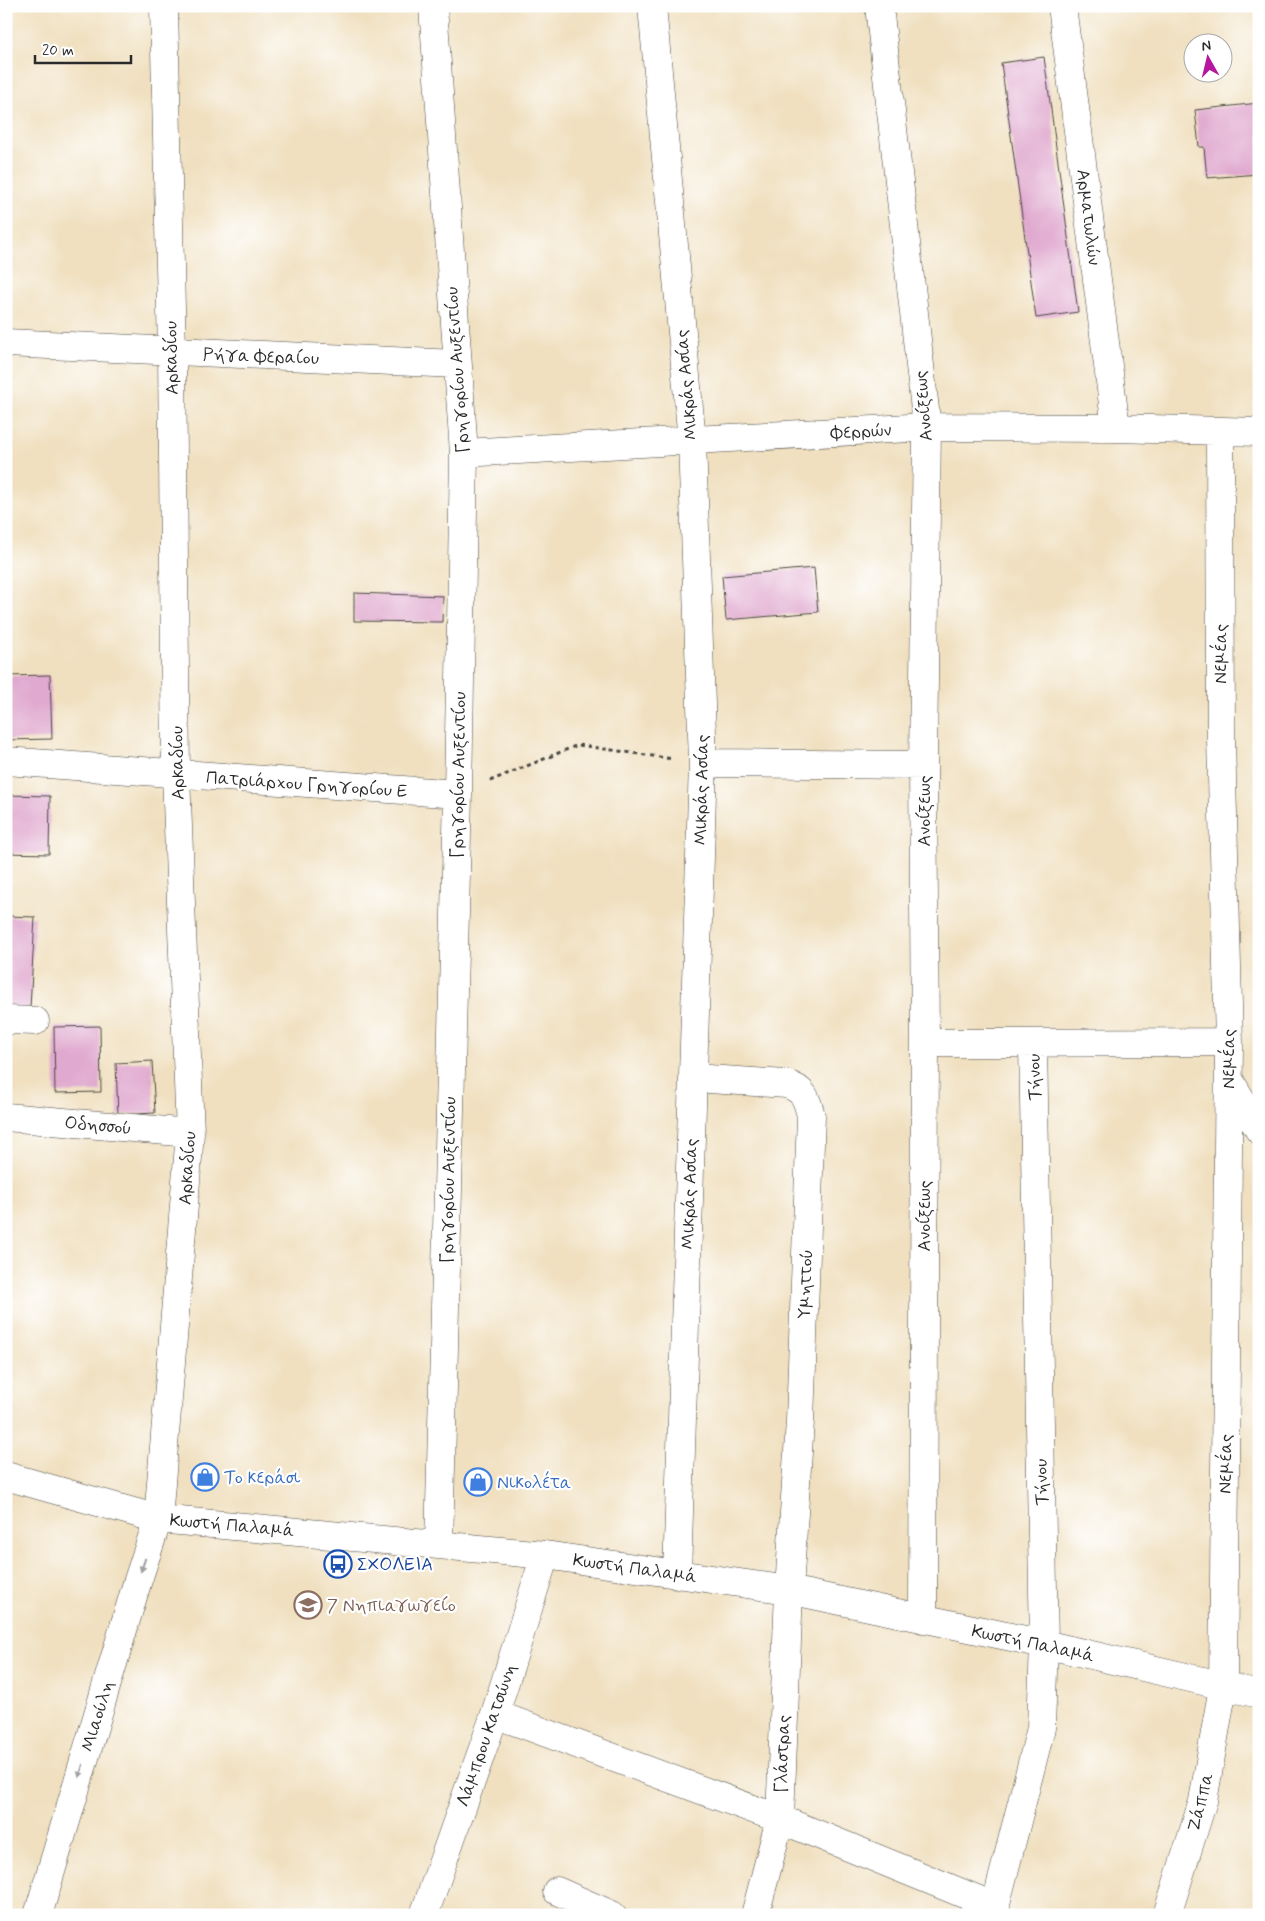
<svg xmlns="http://www.w3.org/2000/svg" width="1265" height="1921" viewBox="0 0 1265 1921" font-family="Mynerve,sans-serif">
<style>
.building{fill:#e0a9cf}
.lines{fill:none;stroke-linecap:round;stroke-linejoin:round}
.minor-casing{stroke:#494641;stroke-width:29}
.path{stroke:#494641;stroke-width:3;stroke-dasharray:4 4;stroke-linecap:butt}
.minor{stroke:#fff;stroke-width:28}
.oneway{fill:#a0a0a0}
.labels{text-anchor:middle;stroke-width:4.5;stroke-linejoin:round;paint-order:stroke}
.street-label{font-size:18px;fill:#2b2b2b;stroke:#fff}
.shop-label{font-size:18px;fill:#366cbe;stroke:#fff;text-anchor:start}
.transit-label{font-size:18px;fill:#164399;stroke:#fff;text-anchor:start}
.education-label{font-size:18px;fill:#785e54;stroke:#fff;text-anchor:start}
</style>
<rect width="100%" height="100%" fill="#fff"/>
<filter id="ink" filterUnits="userSpaceOnUse"><feTurbulence type="fractalNoise" baseFrequency=".02" numOctaves="2"/><feDisplacementMap in="SourceGraphic" scale="10" xChannelSelector="R" yChannelSelector="G"/><feConvolveMatrix kernelMatrix="1 2 1 2 8 2 1 2 1" color-interpolation-filters="sRGB"/></filter>
<filter id="wash" filterUnits="userSpaceOnUse"><feTurbulence type="fractalNoise" baseFrequency=".0096" numOctaves="4" result="noise"/><feDisplacementMap in="SourceGraphic" scale="20" xChannelSelector="R" yChannelSelector="G"/><feGaussianBlur stdDeviation="1.12" result="paint"/><feColorMatrix in="noise" values="0 0 0 0 0 0 0 0 0 0 0 0 0 0 0 0 0 1.4 0 .05"/><feComposite in="paint" operator="in"/></filter>
<g filter="url(#wash)">
<rect width="100%" height="100%" fill="#f0e0c0"/>
<g id="blocks">
<!-- building -->
<path class="building" d="M 1044,57 L 1078,312 L 1036,318 L 1001,63 Z
M 1259,103 L 1259,174 L 1207,178 L 1204,147 L 1199,147 L 1195,110 Z
M 814,568 L 818,612 L 726,620 L 722,576 Z
M 354,593 L 443,596 L 442,622 L 354,621 Z
M 50,675 L 52,739 L 6,740 L 6,676 Z
M 6,795 L 50,796 L 49,854 L 6,853 Z
M 6,916 L 35,917 L 30,1008 L 6,1007 Z
M 100,1026 L 101,1092 L 55,1093 L 54,1027 Z
M 152,1061 L 155,1113 L 118,1115 L 116,1063 Z"/>
</g>
</g>
<g filter="url(#ink)">
<use href="#blocks" fill-opacity="0" stroke="#494641" stroke-width="1"/>
<g class="lines">
<!-- minor casing -->
<g class="minor-casing">
<path id="minor" d="M 433,6 L 464,453 L 458,794 L 439,1545
M 652,6 L 692,441 L 703,763 L 677,1575
M 879,6 L 927,427 L 923,765 L 925,1043 L 923,1619
M 1062,6 L 1116,428
M 6,343 L 456,364
M 464,453 L 927,427 L 1116,428 L 1259,432
M 6,761 L 458,794
M 703,763 L 923,765
M 6,1020 L 35,1021
M 925,1043 L 1229,1042
M 693,1078 L 786,1084 C 804,1089 807,1099 811,1116 L 800,1421 L 789,1590 L 780,1819 L 755,1915
M 1229,1079 L 1259,1130
M 6,1117 L 190,1133
M 6,1476 L 158,1519 L 545,1555 L 789,1590 L 1044,1644 L 1259,1694
M 495,1714 L 780,1819 L 996,1907
M 557,1891 L 612,1915
M 38,1915 L 137,1583 L 158,1519 L 190,1133 L 176,775 L 172,352 L 164,6
M 424,1915 L 495,1714 L 545,1555
M 993,1915 L 1041,1728 L 1044,1644 L 1033,1044
M 1167,1915 L 1203,1801 L 1223,1687 L 1229,1042 L 1221,739 L 1220,431"/>
</g>
<!-- path -->
<path class="path" d="M 490,781 L 578,745 L 673,759"/>
<!-- minor -->
<use href="#minor" class="minor"/>
</g>
<!-- one-way arrows -->
<defs><path id="oneway-solid" d="M-6-.8H1V-3.2L6.5 0L1 3.2V.8H-6Z" transform="scale(1.25)"/></defs>
<g class="oneway">
<use href="#oneway-solid" transform="translate(143 1565) rotate(109)"/>
<use href="#oneway-solid" transform="translate(81 1771) rotate(107)"/>
</g>
</g>
<!-- icons -->
<defs>
<g id="shop-ring" transform="scale(1.4375)"><circle r="9.5" fill="#fff" stroke="#3f7fe0" stroke-width="1.5"/><path d="M-5-2.5h2.3a2.7 3.5 0 0 1 5.4 0H5L5.5 6h-11ZM-1.5-2.5h3a1.5 2.3 0 0 0-3 0Z" fill="#3f7fe0"/></g>
<g id="bus-ring" transform="scale(1.4375)"><circle r="9.5" fill="#fff" stroke="#1a4fb4" stroke-width="1.5"/><path d="M-5-6H5V4H4V6H2V4H-2V6H-4V4H-5ZM-3.5-4V0h7V-4ZM-3.5 1.2v1.5H-2V1.2ZM2 1.2v1.5H3.5V1.2Z" fill="#1a4fb4"/></g>
<g id="school-ring" transform="scale(1.4375)"><circle r="9.5" fill="#fff" stroke="#8d6e63" stroke-width="1.5"/><path d="M0-5L7-2L0 1L-7-2ZM-4 1L0 2.5L4 1V4Q0 6-4 4Z" fill="#8d6e63"/></g>
</defs>
<g fill-rule="evenodd">
<use href="#shop-ring" x="205" y="1477"/>
<use href="#shop-ring" x="478" y="1482"/>
<use href="#bus-ring" x="338" y="1564"/>
<use href="#school-ring" x="308" y="1605"/>
</g>
<g class="labels">
<!-- street labels -->
<g class="street-label">
<text transform="translate(1089 217) rotate(83)" y="6">Αρματωλών</text>
<text transform="translate(261 356) rotate(2)" y="6">Ρήγα Φεραίου</text>
<text transform="translate(171 358) rotate(-91)" y="6">Αρκαδίου</text>
<text transform="translate(457 370) rotate(-94)" y="6">Γρηγορίου Αυξεντίου</text>
<text transform="translate(686 385) rotate(-95)" y="6">Μικράς Ασίας</text>
<text transform="translate(923 406) rotate(-95)" y="6">Ανοίξεως</text>
<text transform="translate(861 431) rotate(-3)" y="6">Φερρών</text>
<text transform="translate(1220 654) rotate(-90)" y="6">Νεμέας</text>
<text transform="translate(177 763) rotate(-91)" y="6">Αρκαδίου</text>
<text transform="translate(458 775) rotate(-89)" y="6">Γρηγορίου Αυξεντίου</text>
<text transform="translate(307 784) rotate(4)" y="6">Πατριάρχου Γρηγορίου Ε</text>
<text transform="translate(701 790) rotate(-89)" y="6">Μικράς Ασίας</text>
<text transform="translate(924 811) rotate(-90)" y="6">Ανοίξεως</text>
<text transform="translate(1228 1059) rotate(-90)" y="6">Νεμέας</text>
<text transform="translate(1034 1077) rotate(-91)" y="6">Τήνου</text>
<text transform="translate(98 1125) rotate(5)" y="6">Οδησσού</text>
<text transform="translate(187 1168) rotate(-86)" y="6">Αρκαδίου</text>
<text transform="translate(448 1180) rotate(-89)" y="6">Γρηγορίου Αυξεντίου</text>
<text transform="translate(689 1194) rotate(-88)" y="6">Μικράς Ασίας</text>
<text transform="translate(924 1216) rotate(-90)" y="6">Ανοίξεως</text>
<text transform="translate(805 1284) rotate(-88)" y="6">Υμηττού</text>
<text transform="translate(1225 1464) rotate(-89)" y="6">Νεμέας</text>
<text transform="translate(1041 1482) rotate(-91)" y="6">Τήνου</text>
<text transform="translate(232 1525) rotate(5)" y="6">Κωστή Παλαμά</text>
<text transform="translate(635 1568) rotate(8)" y="6">Κωστή Παλαμά</text>
<text transform="translate(1033 1643) rotate(12)" y="6">Κωστή Παλαμά</text>
<text transform="translate(97 1716) rotate(-73)" y="6">Μιαούλη</text>
<text transform="translate(486 1735) rotate(-71)" y="6">Λάμπρου Κατσώνη</text>
<text transform="translate(782 1754) rotate(-88)" y="6">Γλάστρας</text>
<text transform="translate(1200 1802) rotate(-76)" y="6">Ζάππα</text>
</g>
<!-- shop labels -->
<g class="shop-label">
<text x="224" y="1483">Το κεράσι</text>
<text x="497" y="1488">Νικολέτα</text>
</g>
<!-- transit labels -->
<g class="transit-label">
<text x="357" y="1570">ΣΧΟΛΕΙΑ</text>
</g>
<!-- education labels -->
<g class="education-label">
<text x="327" y="1611">7 Νηπιαγωγείο</text>
</g>
</g>
<!-- margin -->
<rect width="1265" height="1921" fill="none" stroke="#fff" stroke-width="25"/>
<!-- north arrow -->
<g transform="translate(1208 58) rotate(352)"><circle r="24" fill="#ffffff" stroke="#aaaaaa"/>
<path d="M0-4L9 19L0 12L-9 19Z" fill="#b5179e"/>
<text y="-8" font-size="14" font-weight="bold" text-anchor="middle" fill="#2b2b2b">N</text>
</g>
<!-- scale -->
<path d="M35 55v8h96v-8" fill="none" stroke="#2b2b2b" stroke-width="2.5"/>
<text x="42" y="55" font-size="15" fill="#2b2b2b" stroke="#ffffff" stroke-width="4" paint-order="stroke">20 m</text>
</svg>
